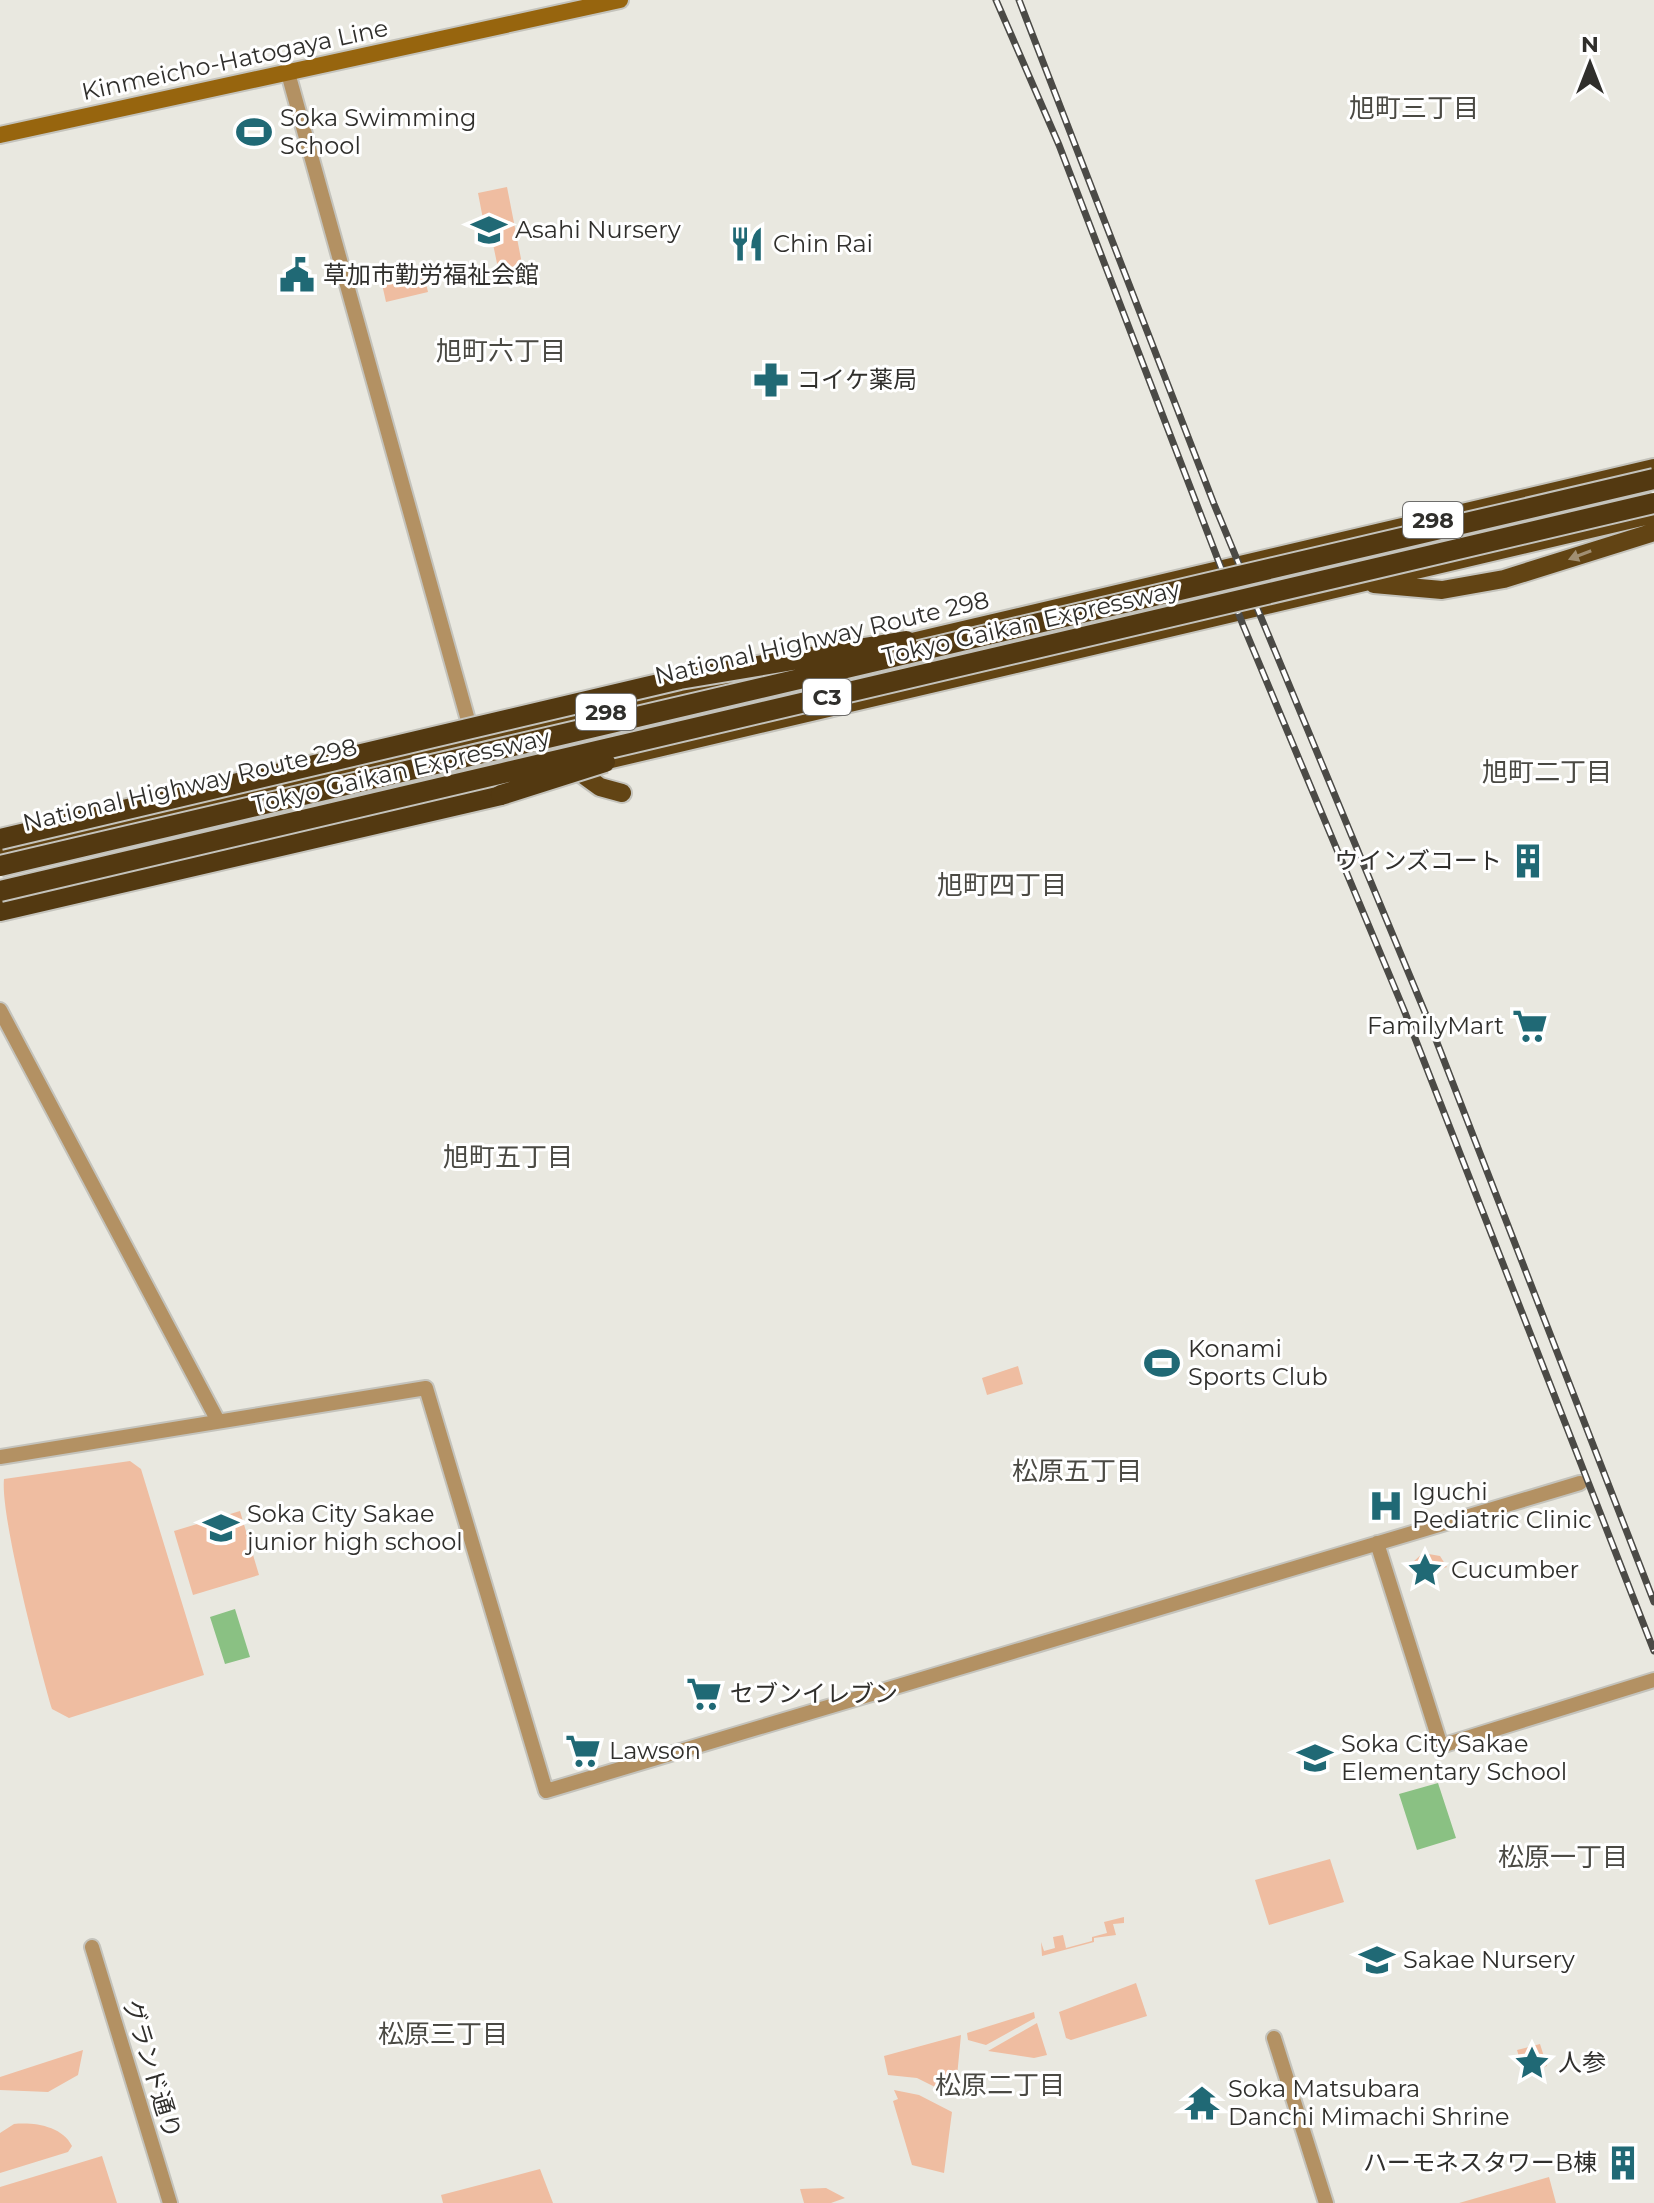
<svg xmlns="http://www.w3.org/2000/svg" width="1654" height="2203" viewBox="0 0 1654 2203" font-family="Montserrat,'Noto Sans JP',sans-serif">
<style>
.green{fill:#efbda1}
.water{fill:#8ac183}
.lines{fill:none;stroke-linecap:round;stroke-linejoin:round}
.tertiary-casing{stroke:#c4c3bc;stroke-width:18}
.secondary-casing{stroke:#c4c3bc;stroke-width:20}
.trunk-casing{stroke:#c4c3bc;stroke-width:22}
.motorway-casing{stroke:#c4c3bc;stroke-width:24}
.tertiary{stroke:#b39163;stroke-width:14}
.secondary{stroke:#97650e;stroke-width:16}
.trunk{stroke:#624414;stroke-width:18}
.motorway{stroke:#533911;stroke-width:20}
.rail-casing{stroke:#4b4a46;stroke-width:7}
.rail{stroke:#fff;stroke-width:4;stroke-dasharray:12;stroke-linecap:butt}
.motorway-bridge-casing{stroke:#c4c3bc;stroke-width:24;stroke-linecap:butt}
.motorway-bridge{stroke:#533911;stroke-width:20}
.oneway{fill:#a18f72}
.labels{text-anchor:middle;stroke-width:6;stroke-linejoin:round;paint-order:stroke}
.shield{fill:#fff;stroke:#6e6d6b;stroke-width:2}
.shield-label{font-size:22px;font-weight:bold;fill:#302f2c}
.street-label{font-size:24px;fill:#302f2c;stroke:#fff}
.poi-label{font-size:24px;fill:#302f2c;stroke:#fff;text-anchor:start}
.neighbourhood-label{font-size:26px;fill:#4a4943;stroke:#fff}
</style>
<rect width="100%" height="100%" fill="#e9e8e0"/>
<!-- green -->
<path class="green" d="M 507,187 L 524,274 L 500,278 L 493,244 L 488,245 L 478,193 Z
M 422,266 L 428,292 L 386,302 L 380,275 Z
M 1018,1366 L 1023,1384 L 987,1395 L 982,1378 Z
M 130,1461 L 141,1469 L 204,1675 L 69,1718 L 52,1709 C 39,1665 0,1515 4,1479 Z
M 240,1511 L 259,1575 L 193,1595 L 174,1531 Z
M 1423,1553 L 1440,1556 L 1447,1567 L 1414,1578 L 1413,1562 Z
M 1330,1859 L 1344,1902 L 1269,1925 L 1255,1880 Z
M 1124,1917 L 1124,1923 L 1113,1924 L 1116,1935 L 1094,1938 L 1094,1942 L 1042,1956 L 1041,1942 L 1044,1951 L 1055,1948 L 1053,1937 L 1063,1935 L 1066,1948 L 1092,1941 L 1092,1937 L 1107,1933 L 1104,1922 Z
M 1136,1983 L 1147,2016 L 1071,2040 L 1066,2038 L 1059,2012 Z
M 1034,2012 L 1035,2018 L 986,2045 L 968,2040 L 967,2033 Z
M 1037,2023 L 1047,2055 L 1034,2058 L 988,2051 Z
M 961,2035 L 955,2097 L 917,2078 L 888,2075 L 884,2056 Z
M 1540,2044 L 1547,2066 L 1524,2073 L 1517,2050 Z
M 83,2050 L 78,2075 L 48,2092 L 0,2090 L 0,2077 Z
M 894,2090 L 919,2095 L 952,2112 L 944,2173 L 912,2165 L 893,2101 L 898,2099 Z
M 14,2124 C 34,2122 62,2126 72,2146 L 68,2152 L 0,2173 L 0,2133 Z
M 102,2156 L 117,2203 L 0,2203 L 0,2187 Z
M 540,2169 L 553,2203 L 443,2203 L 441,2195 Z
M 1549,2177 L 1556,2203 L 1459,2203 Z
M 826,2188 L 845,2198 L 831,2203 L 804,2203 L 800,2189 Z"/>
<!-- water -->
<path class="water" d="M 235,1609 L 250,1657 L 225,1664 L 210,1617 Z
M 1438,1783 L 1456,1838 L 1417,1850 L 1399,1794 Z"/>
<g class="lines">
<!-- tertiary casing -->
<g class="tertiary-casing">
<path id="tertiary" d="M 288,73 L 486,785
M 0,1010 L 218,1421
M 0,1457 L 426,1388 L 546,1791 L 1580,1483
M 1377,1543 L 1441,1746 L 1654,1680
M 92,1947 L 170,2203
M 1274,2038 L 1326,2203"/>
</g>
<!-- secondary casing -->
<g class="secondary-casing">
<path id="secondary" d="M 0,135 L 620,0"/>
</g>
<!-- trunk casing -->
<g class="trunk-casing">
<path id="trunk" d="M 1374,584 L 1442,590 L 1504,579 L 1654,532
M 895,646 L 1654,468
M 590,764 L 1654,514
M 574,768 L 600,787 L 622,793
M 0,854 L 792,669"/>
</g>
<!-- motorway casing -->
<g class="motorway-casing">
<path id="motorway" d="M 0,911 L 501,795"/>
</g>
<!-- tertiary -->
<use href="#tertiary" class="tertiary"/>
<!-- secondary -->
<use href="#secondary" class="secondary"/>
<!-- trunk -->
<use href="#trunk" class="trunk"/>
<!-- motorway -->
<use href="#motorway" class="motorway"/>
<!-- rail casing -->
<g class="rail-casing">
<path id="rail" d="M 996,0 L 1059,145 L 1243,625 L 1404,1010 L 1654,1651
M 1019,0 L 1214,504 L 1431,1027 L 1654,1602"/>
</g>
<!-- rail -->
<use href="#rail" class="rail"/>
<!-- motorway-bridge casing -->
<g class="motorway-bridge-casing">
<path id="motorway-bridge" d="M 501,795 L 605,762
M 0,839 L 680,679 L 906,641
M 0,866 L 1654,479
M 0,891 L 1654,503"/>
</g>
<!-- motorway-bridge -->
<use href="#motorway-bridge" class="motorway-bridge"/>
</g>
<!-- one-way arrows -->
<defs><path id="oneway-solid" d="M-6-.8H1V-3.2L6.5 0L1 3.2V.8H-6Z" transform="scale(2)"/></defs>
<use class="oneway" href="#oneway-solid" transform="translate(1580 555) rotate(159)"/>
<!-- icons -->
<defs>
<g id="stadium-bare" transform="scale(2.76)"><path d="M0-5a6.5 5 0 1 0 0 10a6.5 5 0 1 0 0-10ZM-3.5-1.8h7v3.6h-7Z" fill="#206975" stroke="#fff" stroke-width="2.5" paint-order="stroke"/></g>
<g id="school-bare" transform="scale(2.76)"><path d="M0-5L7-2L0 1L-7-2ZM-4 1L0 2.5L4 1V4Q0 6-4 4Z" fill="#206975" stroke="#fff" stroke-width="2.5" paint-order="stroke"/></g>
<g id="restaurant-bare" transform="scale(2.76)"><path d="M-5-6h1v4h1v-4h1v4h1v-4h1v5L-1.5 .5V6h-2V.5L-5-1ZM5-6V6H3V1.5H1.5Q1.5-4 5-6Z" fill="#206975" stroke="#fff" stroke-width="2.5" paint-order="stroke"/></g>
<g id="civic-bare" transform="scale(2.76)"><path d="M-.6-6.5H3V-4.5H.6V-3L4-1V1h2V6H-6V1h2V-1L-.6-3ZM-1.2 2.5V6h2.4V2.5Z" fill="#206975" stroke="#fff" stroke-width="2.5" paint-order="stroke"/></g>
<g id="pharmacy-bare" transform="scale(2.76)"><path d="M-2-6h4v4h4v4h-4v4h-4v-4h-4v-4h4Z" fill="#206975" stroke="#fff" stroke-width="2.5" paint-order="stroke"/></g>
<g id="building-bare" transform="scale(2.76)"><path d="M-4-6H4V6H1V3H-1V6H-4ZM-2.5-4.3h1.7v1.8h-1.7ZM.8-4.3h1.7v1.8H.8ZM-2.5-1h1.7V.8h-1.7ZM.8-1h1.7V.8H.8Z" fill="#206975" stroke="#fff" stroke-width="2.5" paint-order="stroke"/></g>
<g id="supermarket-bare" transform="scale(2.76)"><path d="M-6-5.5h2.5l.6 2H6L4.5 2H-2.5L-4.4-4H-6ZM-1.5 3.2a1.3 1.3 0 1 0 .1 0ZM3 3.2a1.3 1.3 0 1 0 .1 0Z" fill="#206975" stroke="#fff" stroke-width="2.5" paint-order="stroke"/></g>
<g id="hospital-bare" transform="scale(2.76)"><path d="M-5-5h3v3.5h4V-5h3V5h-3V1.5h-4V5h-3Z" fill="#206975" stroke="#fff" stroke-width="2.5" paint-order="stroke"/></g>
<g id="sight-bare" transform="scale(2.76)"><path d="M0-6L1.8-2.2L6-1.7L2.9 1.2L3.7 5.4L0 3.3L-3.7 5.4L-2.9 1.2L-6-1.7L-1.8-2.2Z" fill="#206975" stroke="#fff" stroke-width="2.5" paint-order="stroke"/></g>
<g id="temple-bare" transform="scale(2.76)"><path d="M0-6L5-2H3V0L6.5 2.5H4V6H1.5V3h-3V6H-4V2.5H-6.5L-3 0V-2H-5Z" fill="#206975" stroke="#fff" stroke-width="2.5" paint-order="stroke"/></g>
</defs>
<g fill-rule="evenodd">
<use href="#stadium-bare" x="254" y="132"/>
<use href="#school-bare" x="489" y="230"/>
<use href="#restaurant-bare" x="747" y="244"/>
<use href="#civic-bare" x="297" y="275"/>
<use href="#pharmacy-bare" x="771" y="380"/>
<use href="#building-bare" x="1528" y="861"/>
<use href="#supermarket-bare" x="1530" y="1026"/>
<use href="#stadium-bare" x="1162" y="1363"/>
<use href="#hospital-bare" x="1386" y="1506"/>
<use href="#school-bare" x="221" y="1528"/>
<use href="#sight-bare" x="1425" y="1570"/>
<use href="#supermarket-bare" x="704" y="1694"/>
<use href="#supermarket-bare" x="583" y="1751"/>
<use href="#school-bare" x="1315" y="1758"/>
<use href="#school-bare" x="1377" y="1960"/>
<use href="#sight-bare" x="1532" y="2063"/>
<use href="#temple-bare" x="1202" y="2103"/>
<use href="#building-bare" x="1623" y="2163"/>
</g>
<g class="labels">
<!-- shield labels -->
<g class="shield">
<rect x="1403" y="502" width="60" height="36" rx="6"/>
<rect x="803" y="679" width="48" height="36" rx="6"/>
<rect x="576" y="694" width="60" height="36" rx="6"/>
</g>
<g class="shield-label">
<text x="1433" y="528">298</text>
<text x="827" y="705">C3</text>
<text x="606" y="720">298</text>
</g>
<!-- street labels -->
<g class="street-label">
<text transform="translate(235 60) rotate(-12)" y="8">Kinmeicho-Hatogaya Line</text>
<text transform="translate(1031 623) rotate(-13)" y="8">Tokyo Gaikan Expressway</text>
<text transform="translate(822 638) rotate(-13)" y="8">National Highway Route 298</text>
<text transform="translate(401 771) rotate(-13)" y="8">Tokyo Gaikan Expressway</text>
<text transform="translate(190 785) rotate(-13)" y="8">National Highway Route 298</text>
<text transform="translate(152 2069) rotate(73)" y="8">グランド通り</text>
</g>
<!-- poi labels -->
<g class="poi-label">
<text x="280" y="126">Soka Swimming<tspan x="280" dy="28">School</tspan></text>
<text x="515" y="238">Asahi Nursery</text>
<text x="773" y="252">Chin Rai</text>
<text x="323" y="283">草加市勤労福祉会館</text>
<text x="797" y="388">コイケ薬局</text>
<text x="1502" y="869" text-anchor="end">ウインズコート</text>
<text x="1504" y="1034" text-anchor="end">FamilyMart</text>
<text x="1188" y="1357">Konami<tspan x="1188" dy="28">Sports Club</tspan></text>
<text x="1412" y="1500">Iguchi<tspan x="1412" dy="28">Pediatric Clinic</tspan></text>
<text x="247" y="1522">Soka City Sakae<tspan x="247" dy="28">junior high school</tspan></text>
<text x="1451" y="1578">Cucumber</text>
<text x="730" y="1702">セブンイレブン</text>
<text x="1341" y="1752">Soka City Sakae<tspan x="1341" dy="28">Elementary School</tspan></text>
<text x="609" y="1759">Lawson</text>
<text x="1403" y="1968">Sakae Nursery</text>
<text x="1558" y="2071">人参</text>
<text x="1228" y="2097">Soka Matsubara<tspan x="1228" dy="28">Danchi Mimachi Shrine</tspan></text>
<text x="1597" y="2171" text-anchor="end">ハーモネスタワーB棟</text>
</g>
<!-- neighbourhood labels -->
<g class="neighbourhood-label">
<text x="1414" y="117">旭町三丁目</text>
<text x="501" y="360">旭町六丁目</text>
<text x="1547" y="781">旭町二丁目</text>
<text x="1002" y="894">旭町四丁目</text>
<text x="508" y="1166">旭町五丁目</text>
<text x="1077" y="1480">松原五丁目</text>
<text x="1563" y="1866">松原一丁目</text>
<text x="443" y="2043">松原三丁目</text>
<text x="1000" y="2094">松原二丁目</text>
</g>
</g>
<!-- north arrow -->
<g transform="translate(1590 64)" stroke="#ffffff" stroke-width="6" paint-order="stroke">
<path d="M0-6L14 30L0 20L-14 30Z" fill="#302f2c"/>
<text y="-12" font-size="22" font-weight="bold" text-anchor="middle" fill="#302f2c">N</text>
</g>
</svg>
